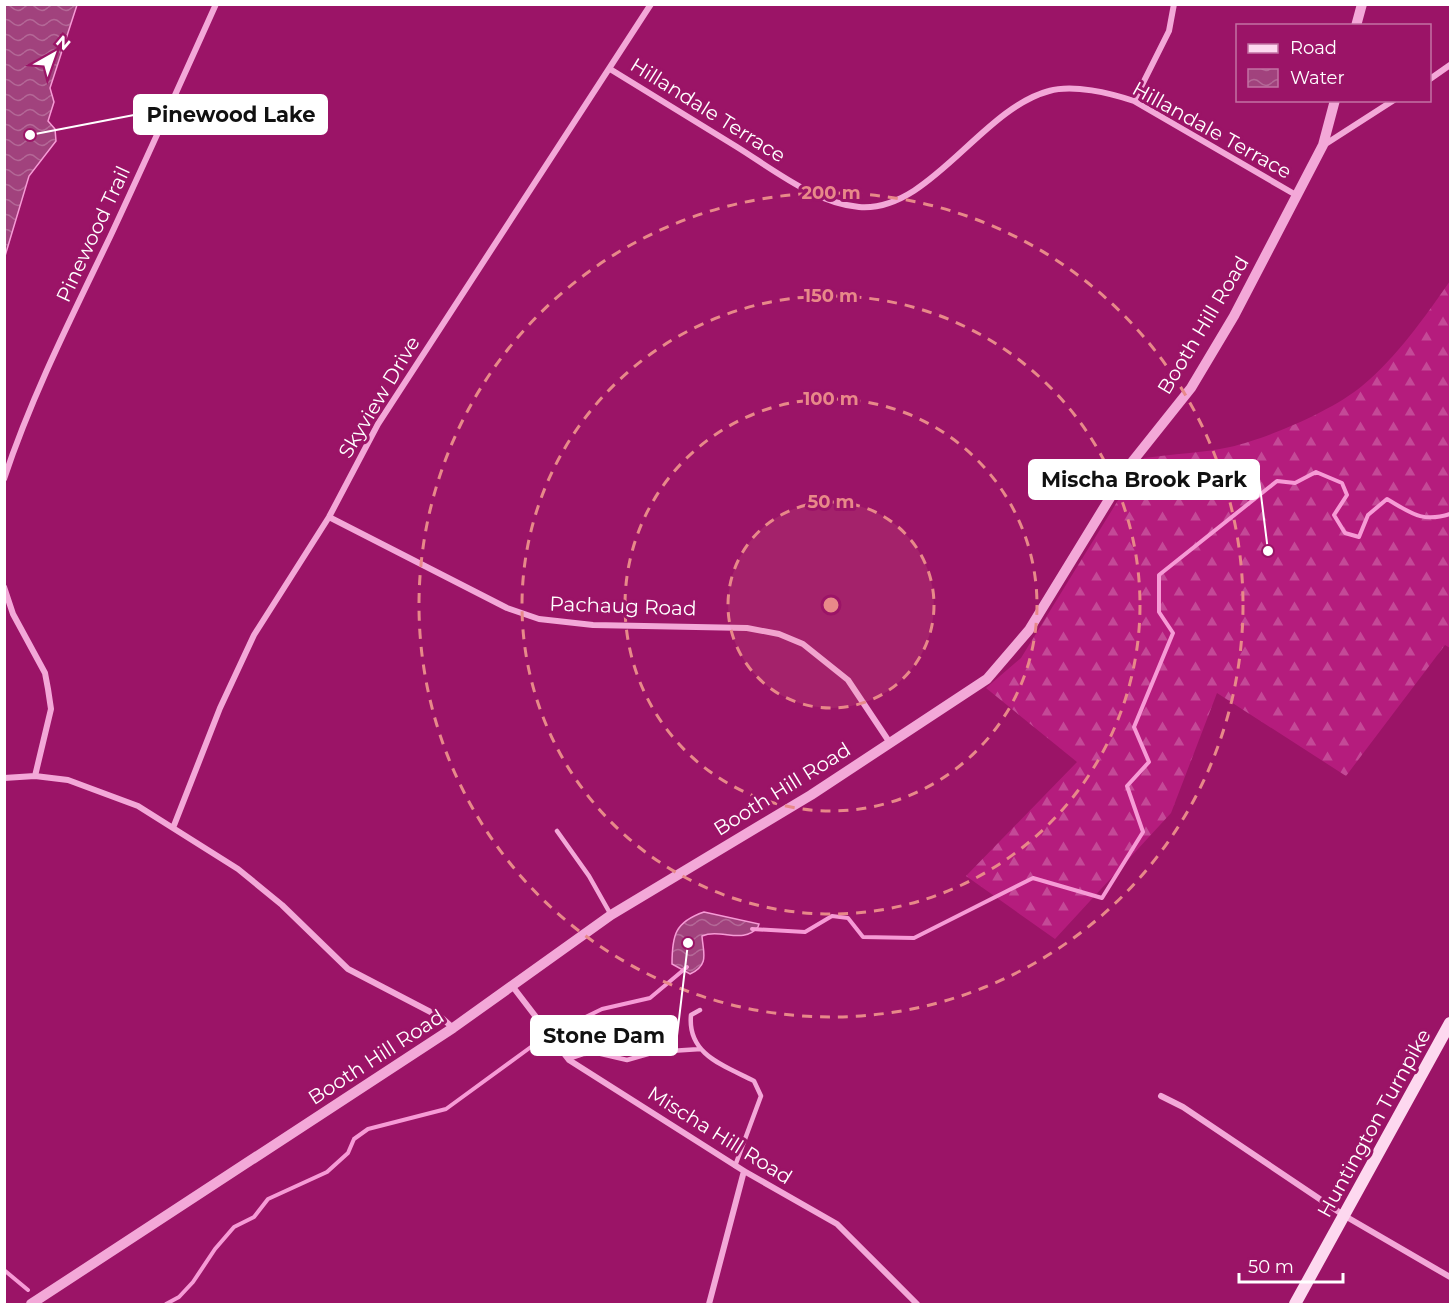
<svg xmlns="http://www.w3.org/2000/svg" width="1455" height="1309" viewBox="0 0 1455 1309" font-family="Montserrat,sans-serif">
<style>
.forest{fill:url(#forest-firs)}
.water{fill:url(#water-waves);stroke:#f69bd6;stroke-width:1.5}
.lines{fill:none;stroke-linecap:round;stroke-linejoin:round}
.stream{stroke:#f69bd6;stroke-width:4}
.service{stroke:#f3a8d8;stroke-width:4.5}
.minor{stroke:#f3a8d8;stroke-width:6}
.tertiary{stroke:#f3a8d8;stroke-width:10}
.secondary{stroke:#fdd8ef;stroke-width:12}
.ring{fill:none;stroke:#e88989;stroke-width:3;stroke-dasharray:10 8}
.labels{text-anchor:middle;stroke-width:6;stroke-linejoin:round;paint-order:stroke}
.street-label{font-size:20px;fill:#fff;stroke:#9b1467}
.centre{fill:#e88989;stroke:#9b1467;stroke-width:3}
.ring-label{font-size:18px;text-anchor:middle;font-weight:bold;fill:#e88989;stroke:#9b1467;stroke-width:6;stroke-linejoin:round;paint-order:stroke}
.leader{fill:none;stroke:#fff;stroke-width:2}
.callout-dot{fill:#fff;stroke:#9b1467;stroke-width:2}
.callout{fill:#fff;stroke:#fff;stroke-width:2}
.callout-label{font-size:21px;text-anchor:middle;font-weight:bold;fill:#111}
</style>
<defs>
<pattern id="forest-firs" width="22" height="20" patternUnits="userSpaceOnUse" patternTransform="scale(1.5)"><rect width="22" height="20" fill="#b51c7d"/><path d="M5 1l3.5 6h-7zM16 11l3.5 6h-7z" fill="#c44997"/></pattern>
<pattern id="water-waves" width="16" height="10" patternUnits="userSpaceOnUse" patternTransform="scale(1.5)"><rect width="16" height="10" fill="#a1427d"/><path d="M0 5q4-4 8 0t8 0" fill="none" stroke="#b46897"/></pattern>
</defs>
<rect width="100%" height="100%" fill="#9b1467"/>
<!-- forest -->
<path class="forest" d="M 1450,281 L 1450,648 L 1445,645 L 1346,776 L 1217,693 L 1171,813 L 1055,939 L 966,876 L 1077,762 L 986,688 L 1021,658 L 1144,458 C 1172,454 1203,453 1230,447 C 1268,438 1332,411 1362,386 C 1397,357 1424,318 1450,281 Z"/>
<!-- water -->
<path class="water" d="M 5,4 L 77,5 L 50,88 L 54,102 L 48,121 L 55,129 L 56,141 L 29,176 L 5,256 Z
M 704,912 L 759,924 L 758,927 C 743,945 721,928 702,936 C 703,952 710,965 690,974 L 672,964 C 672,935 675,922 704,912 Z"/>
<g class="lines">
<!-- stream -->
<path class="stream" d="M 752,929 L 805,932 L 832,916 L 848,918 L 863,937 L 914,938 L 1033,878 L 1102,898 L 1143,832 L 1127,786 L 1149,762 L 1134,727 L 1173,633 L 1159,612 L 1159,575 L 1277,481 L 1295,483 L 1316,472 L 1342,483 L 1347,495 L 1334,515 L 1345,533 L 1359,537 L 1368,515 L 1387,499 C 1411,513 1422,523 1450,514
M 561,1029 L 602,1009 L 650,998 L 687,967
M 4,1270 L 28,1290
M 166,1304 L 179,1297 L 193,1282 L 215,1249 L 234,1227 L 254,1217 L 268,1199 L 327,1172 L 348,1153 L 354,1139 L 368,1129 L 446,1109 L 535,1044"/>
<!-- service -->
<path class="service" d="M 557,831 L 589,876 L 611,915
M 700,1010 L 691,1015 C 687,1055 725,1066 754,1081 L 761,1096 L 735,1166
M 568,1059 L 583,1054 L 597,1053 L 627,1060 L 655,1052 L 701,1049"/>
<!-- minor -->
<path class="minor" d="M 610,69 C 652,95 695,121 737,147 C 774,170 815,203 859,207 C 929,213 981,109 1049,91 C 1073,84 1110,93 1134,101 L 1296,195
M 1430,79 L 1450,65
M 1134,101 L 1169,31 L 1174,4
M 1324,145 L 1394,100
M 4,479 C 32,395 72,316 110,237 C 146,160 181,82 216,4
M 329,517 L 507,608 L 539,619 L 593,625 L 747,628 L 779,634 L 803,644 L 848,680 L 890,743
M 4,587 L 13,614 L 45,673 L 48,689 L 51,709 L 35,776
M 4,778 L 35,776 L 68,780 L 138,806 L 238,869 L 282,905 L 348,969 L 442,1018 L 453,1028
M 173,828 L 220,708 L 254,635 L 329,517 L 378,424 L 651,4
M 513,987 L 569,1060 L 744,1171 L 837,1224 L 917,1304
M 1161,1096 L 1183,1107 L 1345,1216 L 1450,1277
M 709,1304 L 744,1171"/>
<!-- tertiary -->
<path class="tertiary" d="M 1356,26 L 1362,4
M 31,1304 L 453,1028 L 611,915 L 811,795 L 987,679 L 1029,630 L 1132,462 L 1191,388 L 1234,316 L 1323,145 L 1335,100"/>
<!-- secondary -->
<path class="secondary" d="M 1295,1304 L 1450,1023"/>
</g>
<!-- distance rings -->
<circle cx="831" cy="605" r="103" fill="#e88989" fill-opacity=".12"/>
<g class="ring">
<circle cx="831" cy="605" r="103"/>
<circle cx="831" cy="605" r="206"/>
<circle cx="831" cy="605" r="309"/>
<circle cx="831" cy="605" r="412"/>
</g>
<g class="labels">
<!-- street labels -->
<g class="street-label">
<text transform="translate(708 110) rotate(32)" y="7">Hillandale Terrace</text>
<text transform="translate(1212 130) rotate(29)" y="7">Hillandale Terrace</text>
<text transform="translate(93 234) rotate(-65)" y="7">Pinewood Trail</text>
<text transform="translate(1203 325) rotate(-59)" y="7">Booth Hill Road</text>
<text transform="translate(379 397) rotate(-59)" y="7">Skyview Drive</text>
<text transform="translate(623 606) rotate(2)" y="7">Pachaug Road</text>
<text transform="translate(782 789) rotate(-32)" y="7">Booth Hill Road</text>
<text transform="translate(376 1057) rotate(-33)" y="7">Booth Hill Road</text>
<text transform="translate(1374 1123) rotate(-61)" y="7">Huntington Turnpike</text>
<text transform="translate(720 1135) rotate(32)" y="7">Mischa Hill Road</text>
</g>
</g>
<circle cx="831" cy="605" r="9" class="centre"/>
<g class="ring-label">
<text x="831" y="199">200 m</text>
<text x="831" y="302">150 m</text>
<text x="831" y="405">100 m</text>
<text x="831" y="508">50 m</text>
</g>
<!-- callouts -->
<path class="leader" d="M30 135L134 115M1268 551L1259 479M688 943L677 1036"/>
<g class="callout-dot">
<circle cx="30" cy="135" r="6"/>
<circle cx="1268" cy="551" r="6"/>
<circle cx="688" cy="943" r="6"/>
</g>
<g class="callout">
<rect x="134" y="95" width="193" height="39" rx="6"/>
<rect x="1029" y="460" width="230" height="39" rx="6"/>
<rect x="531" y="1016" width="146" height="39" rx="6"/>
</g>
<g class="callout-label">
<text x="231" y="122">Pinewood Lake</text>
<text x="1144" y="487">Mischa Brook Park</text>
<text x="604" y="1043">Stone Dam</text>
</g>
<!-- border -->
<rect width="1455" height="1309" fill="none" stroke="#ffffff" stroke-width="12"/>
<!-- legend -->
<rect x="1236" y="24" width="195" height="78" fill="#9b1467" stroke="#c372a4" stroke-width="1.5"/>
<rect x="1248" y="44" width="30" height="9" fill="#fdd8ef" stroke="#c372a4" stroke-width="1.5"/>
<text x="1290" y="54" font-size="18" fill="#ffffff">Road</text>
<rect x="1248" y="69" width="30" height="18" fill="url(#water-waves)" stroke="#c372a4" stroke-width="1.5"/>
<text x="1290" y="84" font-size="18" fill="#ffffff">Water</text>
<!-- north arrow -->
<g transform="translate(54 54) rotate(40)" stroke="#9b1467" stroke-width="4.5" paint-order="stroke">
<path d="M0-4.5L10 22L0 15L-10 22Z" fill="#ffffff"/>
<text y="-9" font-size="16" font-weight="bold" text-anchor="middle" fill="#ffffff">N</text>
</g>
<!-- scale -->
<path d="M1239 1273v9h104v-9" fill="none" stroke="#ffffff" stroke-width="3"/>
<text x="1248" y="1273" font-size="18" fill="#ffffff" stroke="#9b1467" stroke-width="4.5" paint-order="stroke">50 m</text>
</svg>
